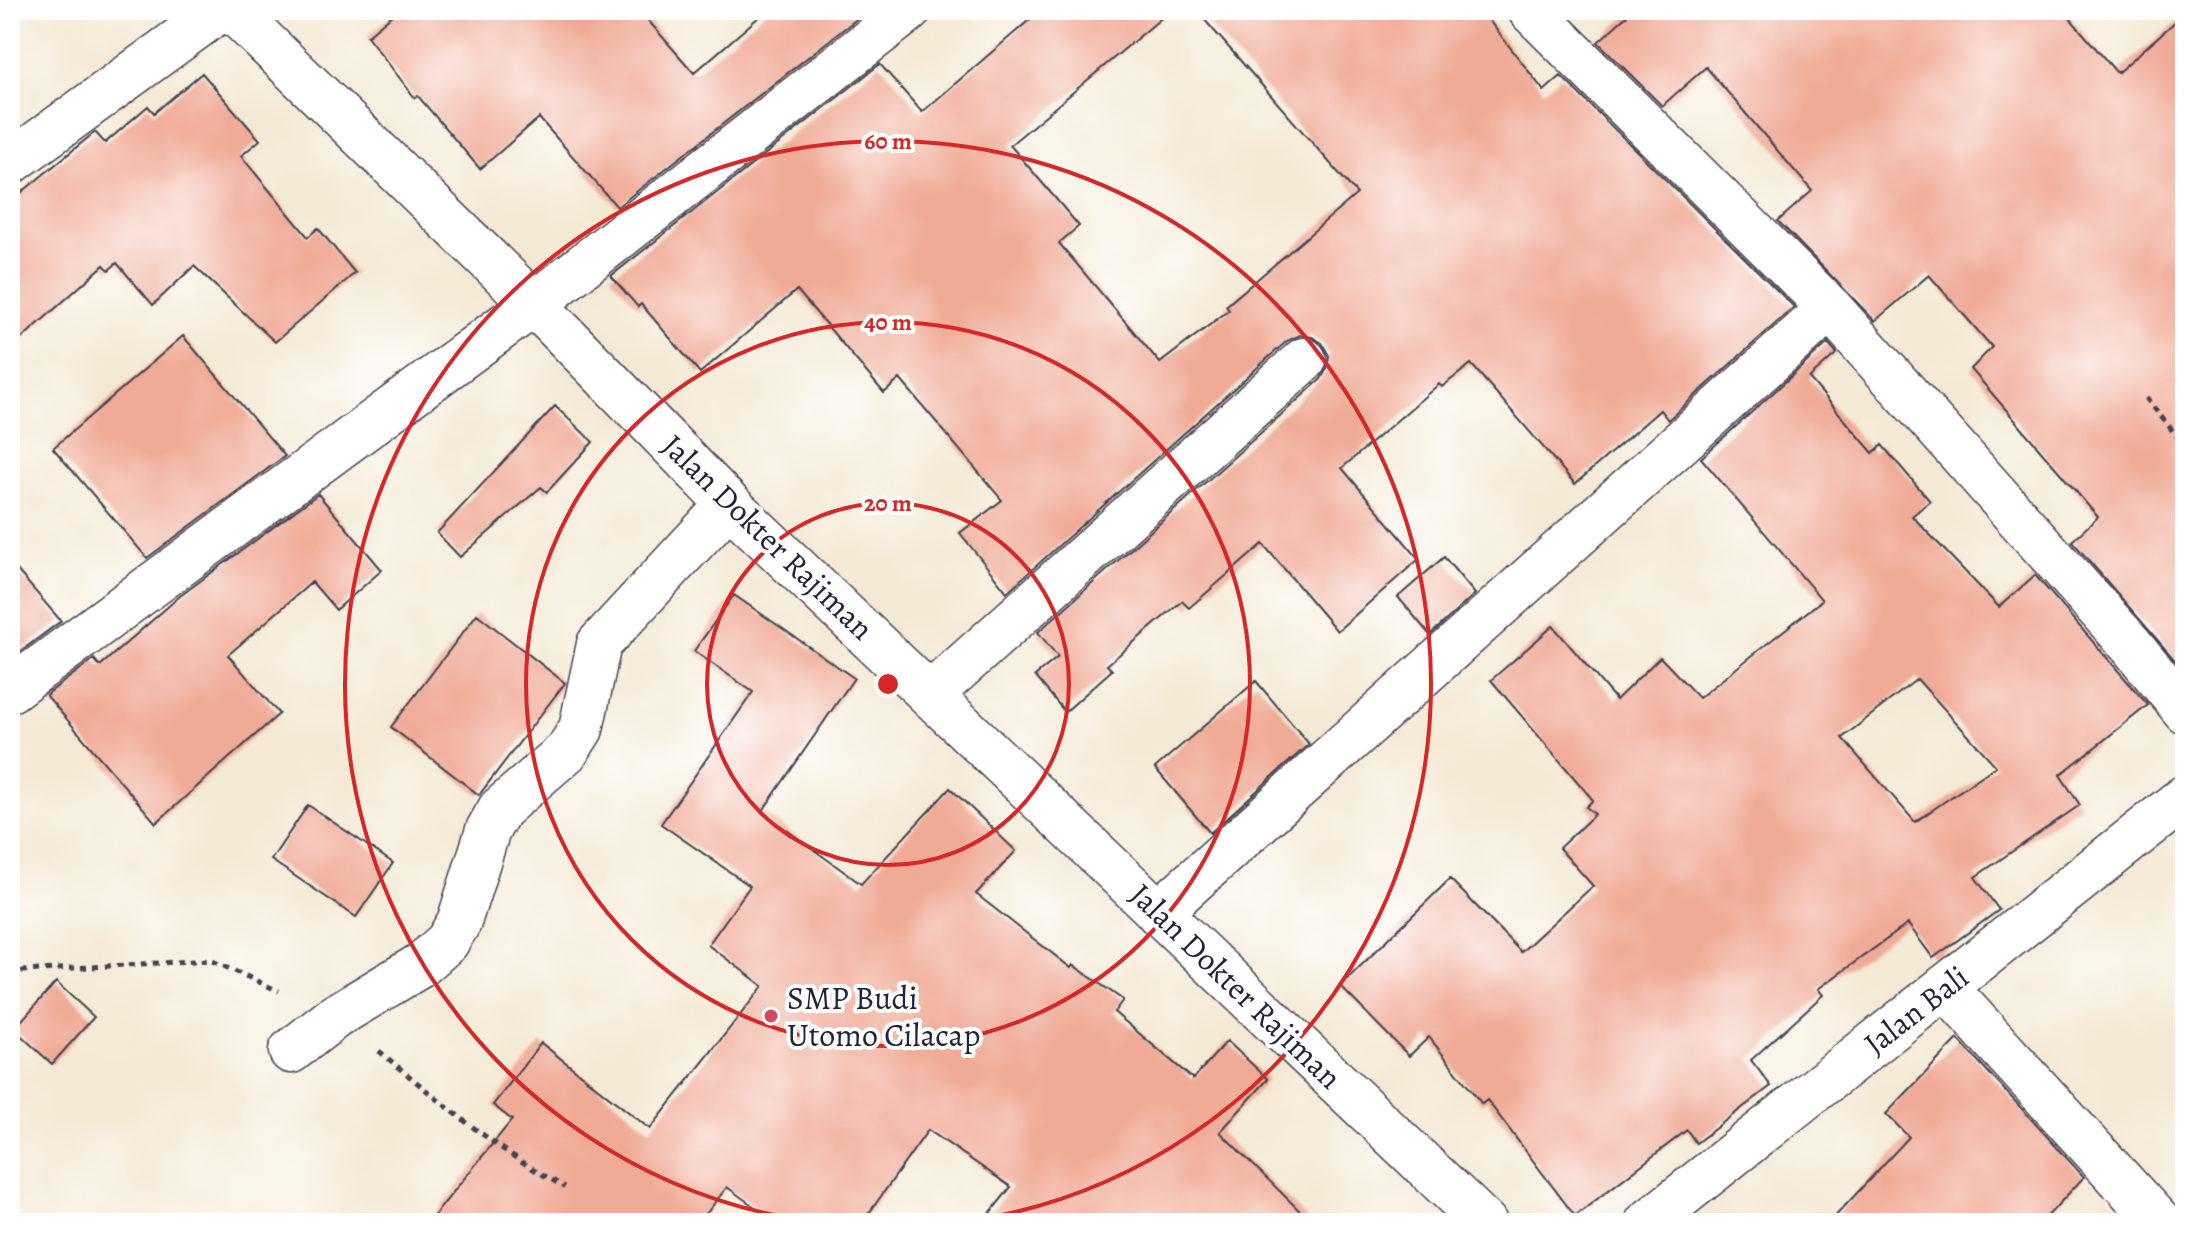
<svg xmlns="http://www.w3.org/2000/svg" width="2195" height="1233" viewBox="0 0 2195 1233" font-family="Alegreya,serif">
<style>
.building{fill:#f0ab96;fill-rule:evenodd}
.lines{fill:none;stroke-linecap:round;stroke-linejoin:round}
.minor-casing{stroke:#424052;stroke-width:47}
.tertiary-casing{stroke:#424052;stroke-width:47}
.path{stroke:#424052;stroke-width:5;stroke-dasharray:6 6;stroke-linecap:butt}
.minor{stroke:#fff;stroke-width:44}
.tertiary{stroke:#fff;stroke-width:44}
.ring{fill:none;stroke:#d62828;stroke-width:4}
.poi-dot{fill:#d1495b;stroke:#fff;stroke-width:3}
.labels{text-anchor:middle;stroke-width:8;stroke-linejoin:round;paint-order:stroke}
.street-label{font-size:32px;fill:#22223b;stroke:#fff}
.poi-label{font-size:32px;fill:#22223b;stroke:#fff;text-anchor:start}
.centre{fill:#d62828;stroke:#fff;stroke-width:4}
.ring-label{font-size:24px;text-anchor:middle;font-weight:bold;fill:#d62828;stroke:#fff;stroke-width:8;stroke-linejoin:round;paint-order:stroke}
</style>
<rect width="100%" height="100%" fill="#fff"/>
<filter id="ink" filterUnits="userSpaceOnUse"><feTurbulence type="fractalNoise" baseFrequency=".0125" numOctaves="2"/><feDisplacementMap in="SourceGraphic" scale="16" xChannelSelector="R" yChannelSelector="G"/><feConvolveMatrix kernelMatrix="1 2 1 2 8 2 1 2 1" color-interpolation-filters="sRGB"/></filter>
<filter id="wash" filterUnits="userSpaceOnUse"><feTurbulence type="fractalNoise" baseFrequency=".006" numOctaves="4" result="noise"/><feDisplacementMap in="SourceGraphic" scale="32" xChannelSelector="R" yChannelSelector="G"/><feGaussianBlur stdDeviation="1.8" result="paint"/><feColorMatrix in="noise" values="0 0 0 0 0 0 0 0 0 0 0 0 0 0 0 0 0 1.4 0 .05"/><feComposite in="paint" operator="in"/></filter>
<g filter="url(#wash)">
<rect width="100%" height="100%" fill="#f4e9d4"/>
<g id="blocks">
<!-- building -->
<path class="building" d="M 398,10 L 639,10 L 694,73 L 767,10 L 868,10 L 617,207 L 539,118 L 480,169 L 418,96 L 415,98 L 367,36 Z
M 1041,10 L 1171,10 L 1010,145 L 1079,226 L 1059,243 L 1160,363 L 1229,310 L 1226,306 L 1357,194 L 1196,10 L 1481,10 L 1544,91 L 1561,76 L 1794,307 L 1668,420 L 1660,410 L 1575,484 L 1471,364 L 1442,387 L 1439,384 L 1342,468 L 1419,559 L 1337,631 L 1263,544 L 1189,608 L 1182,601 L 1107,665 L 1112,670 L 1065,712 L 1035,676 L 1058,657 L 1038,632 L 1321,379 L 1327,368 L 1329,356 L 1322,343 L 1312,337 L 1300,335 L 1287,341 L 1007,592 L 960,533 L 1002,500 L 900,379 L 884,393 L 797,290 L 700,373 L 641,304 L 638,307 L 611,276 L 880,64 L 922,112 Z
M 1633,10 L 2063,10 L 2117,73 L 2185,13 L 2185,672 L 2072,541 L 2098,517 L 1971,369 L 1992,347 L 1929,275 L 1875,321 L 1778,221 L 1812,191 L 1706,67 L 1662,106 L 1598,42 Z
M 202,73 L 260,140 L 241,156 L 308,237 L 318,228 L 355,273 L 275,342 L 194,266 L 153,305 L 117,263 L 109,270 L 104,265 L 10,349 L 10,202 L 95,132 L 105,143 L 148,106 L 154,113 Z
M 183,336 L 285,456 L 147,558 L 53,448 Z
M 1828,343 L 1837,353 L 1809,378 L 1873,453 L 1882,445 L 1930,501 L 1912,516 L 1999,607 L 2035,575 L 2148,705 L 2060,775 L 2080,805 L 1975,877 L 1999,910 L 1933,958 L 1908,924 L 1818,989 L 1823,995 L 1751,1060 L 1771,1086 L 1696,1143 L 1687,1130 L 1575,1216 L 1487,1100 L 1482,1104 L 1429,1037 L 1409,1056 L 1340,986 L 1450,879 L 1521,952 L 1593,886 L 1559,848 L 1595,814 L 1586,807 L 1593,800 L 1491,680 L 1553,626 L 1616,700 L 1660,657 L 1699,698 L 1822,600 L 1701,458 ZM 1917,679 L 1996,766 L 1915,822 L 1842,738 Z
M 555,406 L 593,442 L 547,492 L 541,487 L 460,557 L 437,533 Z
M 318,494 L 382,570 L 336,610 L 312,582 L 228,655 L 279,714 L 156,823 L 46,695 L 94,659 L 100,666 L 180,596 Z
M 1444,557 L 1475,594 L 1430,635 L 1398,597 Z
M 10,562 L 61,621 L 13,657 L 10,653 Z
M 734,595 L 854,678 L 762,812 L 861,884 L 950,788 L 1016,851 L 976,894 L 1071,968 L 1073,965 L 1123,1000 L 1114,1012 L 1193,1079 L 1227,1041 L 1268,1079 L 1220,1132 L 1312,1223 L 982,1223 L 1011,1187 L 928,1130 L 862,1223 L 777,1223 L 727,1187 L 699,1223 L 428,1223 L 512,1120 L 493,1105 L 541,1043 L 650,1129 L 763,986 L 708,945 L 750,886 L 661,824 L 753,692 L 694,651 Z
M 477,614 L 565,683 L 479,795 L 391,727 Z
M 1256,681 L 1309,744 L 1210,833 L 1155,768 Z
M 308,805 L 393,863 L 356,917 L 271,860 Z
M 56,982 L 94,1017 L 52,1064 L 14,1029 Z
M 1958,1039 L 2084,1177 L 2041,1223 L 1829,1223 L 1909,1137 L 1886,1114 Z"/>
</g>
</g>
<g filter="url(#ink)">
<use href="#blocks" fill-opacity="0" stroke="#424052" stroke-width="2"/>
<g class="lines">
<!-- minor casing -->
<g class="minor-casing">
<path id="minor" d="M 1530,10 L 1830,308 L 2131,645 L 2185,711
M 10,163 L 220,10
M 10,690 L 534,304 L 909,10
M 932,693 L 1304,360
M 1158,913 L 1830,308
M 1945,987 L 2160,1223
M 291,1051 L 336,1016 L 421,965 L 447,942 L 459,922 L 488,830 L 500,809 L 567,751 L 581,729 L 599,644 L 729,504"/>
</g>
<!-- tertiary casing -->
<g class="tertiary-casing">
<path id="tertiary" d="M 232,10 L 534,304 L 729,504 L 1485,1223
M 1647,1223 L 2185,797"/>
</g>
<!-- path -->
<path class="path" d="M 2146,398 L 2185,446
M 10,976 L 23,971 L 210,960 L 279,991
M 379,1051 C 437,1099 498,1152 565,1187"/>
<!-- minor -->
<use href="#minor" class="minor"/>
<!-- tertiary -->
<use href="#tertiary" class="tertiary"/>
</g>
</g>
<!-- distance rings -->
<g class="ring">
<circle cx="888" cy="684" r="181"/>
<circle cx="888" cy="684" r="362"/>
<path d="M822 1223A543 543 0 1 1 954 1223"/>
</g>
<!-- markers -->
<circle class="poi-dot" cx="771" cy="1016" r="8"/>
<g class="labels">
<!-- street labels -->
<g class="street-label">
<text transform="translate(768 537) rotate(44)" y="11">Jalan Dokter Rajiman</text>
<text transform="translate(1236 986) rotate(44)" y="11">Jalan Dokter Rajiman</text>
<text transform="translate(1916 1010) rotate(-38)" y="11">Jalan Bali</text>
</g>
<!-- poi labels -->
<g class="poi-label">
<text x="787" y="1009">SMP Budi<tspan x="787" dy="37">Utomo Cilacap</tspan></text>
</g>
</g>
<circle cx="888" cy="684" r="12" class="centre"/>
<g class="ring-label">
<text x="888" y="149">60 m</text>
<text x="888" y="330">40 m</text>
<text x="888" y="511">20 m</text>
</g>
<!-- margin -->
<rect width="2195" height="1233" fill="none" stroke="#fff" stroke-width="40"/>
</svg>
